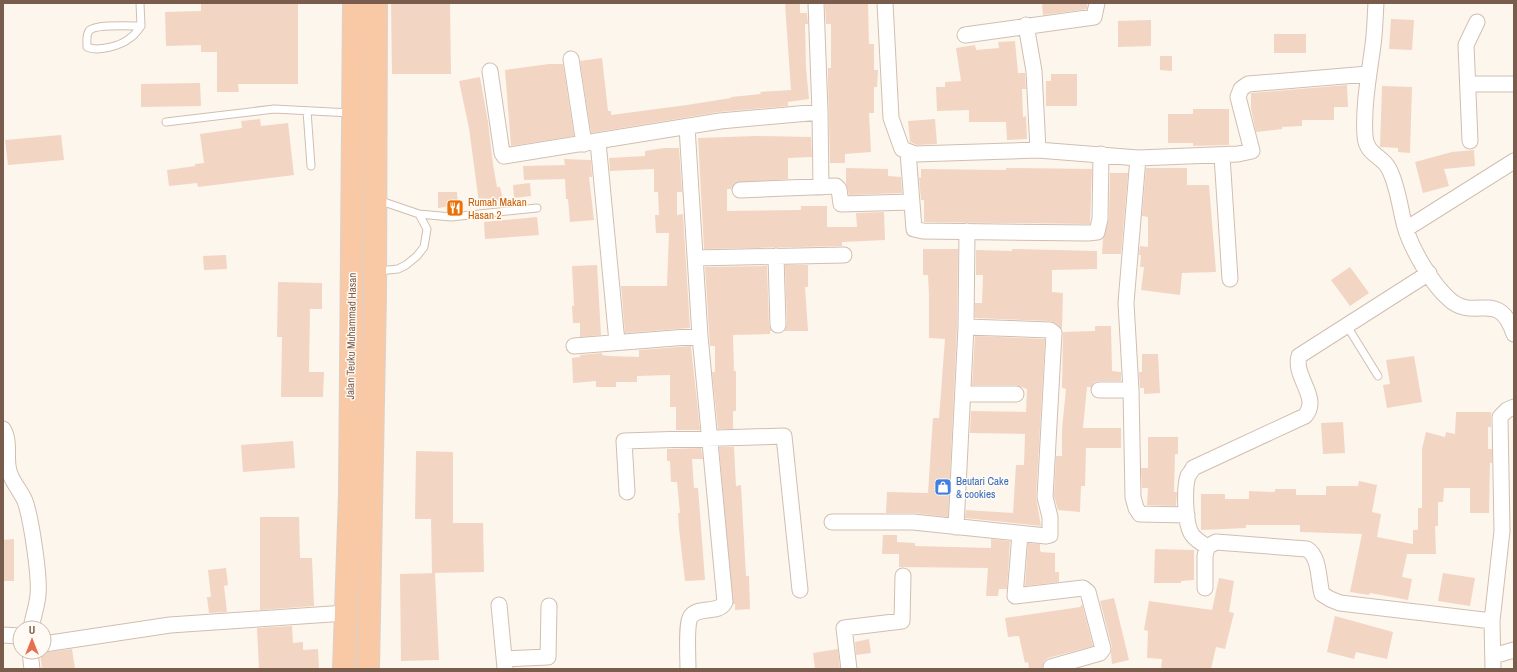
<svg xmlns="http://www.w3.org/2000/svg" width="1517" height="672" viewBox="0 0 1517 672" font-family="'Archivo Narrow',sans-serif">
<style>
.building{fill:#f3d5c3}
.lines{fill:none;stroke-linecap:round;stroke-linejoin:round}
.service-casing{stroke:#d1beb0;stroke-width:9}
.minor-casing{stroke:#d1beb0;stroke-width:17}
.trunk-casing{stroke:#dad1cd;stroke-width:24}
.service{stroke:#fff;stroke-width:7}
.minor{stroke:#fff;stroke-width:15}
.trunk{stroke:#f9c8a4;stroke-width:22}
.labels{text-anchor:middle;stroke-width:3;stroke-linejoin:round;paint-order:stroke}
.food-label{font-size:11px;fill:#c56008;stroke:#fffaf3;text-anchor:start}
.street-label{font-size:11px;fill:#7a5c4d;stroke:#fffaf3}
.shop-label{font-size:11px;fill:#366cbe;stroke:#fffaf3;text-anchor:start}
</style>
<rect width="100%" height="100%" fill="#fdf6ec"/>
<!-- building -->
<path class="building" d="M 201,3 L 298,3 L 298,84 L 238,84 L 239,92 L 217,92 L 217,52 L 201,52 L 201,45 L 166,46 L 165,12 L 201,11 Z
M 391,3 L 450,3 L 451,74 L 392,74 Z
M 785,3 L 800,3 L 800,13 L 807,13 L 808,24 L 805,24 L 806,68 L 809,99 L 788,102 L 788,106 L 719,112 L 591,133 L 580,61 L 602,58 L 608,111 L 611,111 L 611,115 L 687,105 L 731,98 L 731,97 L 761,94 L 760,92 L 791,90 Z
M 868,3 L 869,44 L 874,44 L 874,70 L 878,70 L 877,87 L 874,87 L 874,113 L 869,113 L 871,152 L 845,154 L 845,163 L 830,163 L 828,80 L 828,68 L 831,68 L 831,24 L 826,24 L 825,4 Z
M 1042,3 L 1087,3 L 1087,9 L 1043,15 Z
M 1391,19 L 1414,20 L 1412,50 L 1389,49 Z
M 1151,20 L 1151,46 L 1118,47 L 1118,21 Z
M 1274,34 L 1306,34 L 1306,53 L 1274,53 Z
M 1015,41 L 1018,73 L 1025,73 L 1026,89 L 1022,89 L 1023,117 L 1026,116 L 1027,139 L 1007,140 L 1006,122 L 969,122 L 969,110 L 937,111 L 936,87 L 945,87 L 945,82 L 961,81 L 956,48 L 975,45 L 976,50 L 999,48 L 998,42 Z
M 1160,56 L 1172,56 L 1172,71 L 1160,70 Z
M 549,64 L 563,64 L 574,136 L 511,146 L 505,70 Z
M 1051,74 L 1077,74 L 1077,106 L 1046,106 L 1046,81 L 1051,81 Z
M 480,77 L 488,122 L 493,164 L 497,187 L 500,187 L 503,200 L 479,203 L 469,128 L 459,81 Z
M 200,83 L 201,106 L 141,107 L 141,84 Z
M 1347,85 L 1348,107 L 1334,107 L 1334,120 L 1302,120 L 1302,126 L 1282,127 L 1282,129 L 1256,132 L 1251,109 L 1251,93 Z
M 1382,86 L 1412,87 L 1410,153 L 1398,152 L 1398,148 L 1380,147 Z
M 1193,109 L 1229,109 L 1229,145 L 1193,146 L 1193,143 L 1168,143 L 1168,114 L 1193,114 Z
M 260,119 L 261,126 L 288,123 L 294,175 L 198,187 L 197,183 L 169,186 L 167,170 L 195,166 L 195,164 L 204,163 L 200,134 L 242,128 L 241,121 Z
M 935,119 L 937,144 L 917,145 L 910,142 L 908,121 Z
M 61,135 L 64,160 L 8,165 L 5,140 Z
M 756,136 L 811,137 L 812,157 L 788,158 L 788,179 L 735,183 L 731,189 L 727,189 L 727,211 L 801,210 L 801,206 L 827,206 L 827,227 L 857,227 L 856,213 L 884,212 L 885,240 L 842,242 L 842,246 L 704,249 L 698,138 Z
M 664,148 L 679,148 L 682,192 L 677,192 L 677,215 L 683,214 L 690,328 L 625,333 L 621,286 L 667,286 L 669,233 L 656,233 L 655,215 L 659,215 L 658,192 L 654,192 L 654,169 L 610,171 L 609,158 L 645,156 L 645,151 Z
M 1474,150 L 1475,166 L 1444,169 L 1449,186 L 1423,193 L 1415,162 L 1452,152 Z
M 564,159 L 591,160 L 592,177 L 589,177 L 594,220 L 570,222 L 568,199 L 566,199 L 565,179 L 524,180 L 523,166 L 565,165 Z
M 846,168 L 888,169 L 888,176 L 901,177 L 902,193 L 849,195 L 846,183 Z
M 1006,168 L 1092,169 L 1090,224 L 924,222 L 924,200 L 921,200 L 919,177 L 921,178 L 921,169 L 1006,170 Z
M 1146,168 L 1187,168 L 1187,185 L 1209,185 L 1216,272 L 1182,273 L 1180,295 L 1141,290 L 1144,267 L 1140,267 L 1141,255 L 1139,255 L 1140,246 L 1148,247 L 1148,217 L 1142,216 Z
M 1110,173 L 1128,173 L 1121,254 L 1102,254 L 1103,239 L 1109,219 Z
M 530,183 L 531,196 L 514,198 L 513,185 Z
M 438,192 L 457,192 L 458,205 L 438,208 Z
M 537,217 L 539,235 L 485,239 L 484,222 Z
M 923,249 L 958,249 L 957,327 L 948,517 L 914,513 L 886,513 L 887,492 L 928,493 L 933,418 L 939,418 L 945,339 L 929,338 L 929,295 L 928,275 L 923,275 Z
M 1012,249 L 1097,251 L 1097,269 L 1052,270 L 1052,292 L 1063,293 L 1062,329 L 1055,323 L 1050,321 L 975,318 L 975,303 L 982,303 L 983,275 L 976,275 L 976,250 L 1012,251 Z
M 226,255 L 227,269 L 204,270 L 203,256 Z
M 597,265 L 601,335 L 580,337 L 580,323 L 573,323 L 572,306 L 574,306 L 572,266 Z
M 785,265 L 808,265 L 808,287 L 805,287 L 808,331 L 784,331 L 787,325 Z
M 767,266 L 769,325 L 772,331 L 770,331 L 770,334 L 733,335 L 734,371 L 736,371 L 736,411 L 733,411 L 733,429 L 718,429 L 712,372 L 715,372 L 715,346 L 710,346 L 705,267 Z
M 1350,267 L 1369,293 L 1350,306 L 1331,280 Z
M 278,282 L 322,283 L 322,309 L 310,309 L 309,372 L 324,372 L 323,397 L 281,397 L 282,337 L 277,337 Z
M 1095,326 L 1111,326 L 1112,371 L 1121,372 L 1121,381 L 1099,381 L 1094,382 L 1091,387 L 1087,387 L 1083,428 L 1121,428 L 1121,448 L 1086,448 L 1085,486 L 1081,486 L 1080,512 L 1058,510 L 1054,496 L 1056,456 L 1062,456 L 1062,429 L 1066,389 L 1062,388 L 1063,332 L 1095,331 Z
M 975,336 L 1045,339 L 1036,497 L 1041,526 L 965,518 L 966,510 L 1013,513 L 1016,465 L 1024,465 L 1025,434 L 970,433 L 971,411 L 1026,412 L 1027,389 L 1016,385 L 972,385 Z
M 691,346 L 700,430 L 676,430 L 676,407 L 670,407 L 670,375 L 637,376 L 637,382 L 616,382 L 616,387 L 596,387 L 596,381 L 573,383 L 572,358 L 580,357 L 580,355 L 602,353 L 602,355 L 609,356 L 639,357 L 639,350 Z
M 1142,354 L 1158,354 L 1160,393 L 1144,394 L 1144,388 L 1140,388 L 1139,372 L 1142,372 Z
M 1414,356 L 1422,402 L 1387,408 L 1383,385 L 1390,384 L 1386,360 Z
M 1456,412 L 1491,412 L 1491,427 L 1488,427 L 1488,449 L 1492,449 L 1492,463 L 1490,463 L 1489,513 L 1470,513 L 1470,488 L 1444,488 L 1443,502 L 1438,502 L 1438,526 L 1435,526 L 1436,554 L 1407,554 L 1402,577 L 1412,579 L 1408,600 L 1370,593 L 1369,595 L 1350,592 L 1362,534 L 1300,532 L 1300,525 L 1246,525 L 1246,528 L 1201,530 L 1201,494 L 1225,494 L 1225,499 L 1249,499 L 1249,491 L 1275,492 L 1275,489 L 1296,489 L 1296,495 L 1326,495 L 1326,486 L 1358,486 L 1359,481 L 1377,485 L 1372,512 L 1381,514 L 1377,537 L 1413,544 L 1413,530 L 1418,530 L 1418,508 L 1422,508 L 1422,449 L 1426,432 L 1445,437 L 1446,432 L 1455,434 Z
M 1343,422 L 1345,453 L 1323,454 L 1321,423 Z
M 1148,437 L 1178,437 L 1178,454 L 1175,454 L 1174,492 L 1177,492 L 1176,506 L 1147,505 L 1148,488 L 1142,488 L 1141,468 L 1148,468 Z
M 293,441 L 295,468 L 243,472 L 241,445 Z
M 719,447 L 734,447 L 736,486 L 741,485 L 746,576 L 749,576 L 750,609 L 735,610 L 735,604 L 733,604 Z
M 701,448 L 703,459 L 692,459 L 694,488 L 698,488 L 705,580 L 685,581 L 679,529 L 678,513 L 680,513 L 677,482 L 671,482 L 670,461 L 667,461 L 667,449 Z
M 416,451 L 453,452 L 453,523 L 483,523 L 484,572 L 432,573 L 431,519 L 415,519 Z
M 260,517 L 299,517 L 300,558 L 312,558 L 314,606 L 260,610 Z
M 883,535 L 897,535 L 897,542 L 915,543 L 915,546 L 991,548 L 991,539 L 1010,541 L 1007,589 L 999,589 L 998,596 L 986,596 L 988,568 L 899,567 L 899,554 L 882,554 Z
M 14,539 L 14,581 L 3,581 L 3,540 Z
M 1028,543 L 1040,544 L 1040,550 L 1041,552 L 1055,553 L 1055,572 L 1059,572 L 1059,582 L 1025,586 Z
M 1155,549 L 1194,550 L 1194,580 L 1181,581 L 1181,583 L 1154,583 Z
M 226,568 L 228,585 L 224,586 L 227,612 L 209,613 L 207,597 L 211,597 L 208,570 Z
M 435,573 L 439,660 L 401,661 L 400,574 Z
M 1443,573 L 1475,578 L 1470,606 L 1438,601 Z
M 1219,578 L 1234,581 L 1229,612 L 1234,613 L 1225,649 L 1216,647 L 1211,669 L 1161,669 L 1162,659 L 1147,658 L 1148,631 L 1144,630 L 1149,601 L 1212,610 Z
M 1114,598 L 1129,660 L 1112,664 L 1111,654 L 1112,647 L 1100,601 Z
M 1082,604 L 1093,646 L 1048,658 L 1044,661 L 1042,669 L 1029,669 L 1028,662 L 1025,663 L 1019,636 L 1008,637 L 1005,618 L 1080,607 Z
M 1335,616 L 1393,632 L 1387,659 L 1356,652 L 1354,659 L 1327,652 Z
M 292,626 L 293,643 L 303,642 L 303,650 L 318,649 L 319,668 L 259,669 L 257,628 Z
M 869,639 L 871,653 L 856,655 L 855,642 Z
M 72,649 L 75,669 L 42,669 L 40,653 Z
M 838,649 L 840,669 L 815,669 L 813,653 Z"/>
<g class="lines">
<!-- service casing -->
<g class="service-casing">
<path id="service" d="M 140,3 L 141,26 C 138,30 135,35 130,38 C 121,46 97,52 87,47 C 87,42 86,35 89,31 C 94,24 131,26 141,26
M 307,111 L 311,166
M 166,122 L 274,109 L 351,113
M 419,214 L 451,217 L 537,208
M 378,271 L 398,269 L 406,265 L 417,256 L 424,247 L 427,229 L 419,214 L 378,200
M 1347,326 L 1378,376"/>
</g>
<!-- minor casing -->
<g class="minor-casing">
<path id="minor" d="M 816,3 L 820,112 L 821,187
M 885,3 L 891,118 L 902,149 L 915,154 L 1038,150 L 1138,158 L 1238,154 L 1252,151 L 1238,97 L 1241,89 L 1248,84 L 1368,74
M 1376,3 C 1375,17 1375,31 1373,45 C 1369,75 1363,106 1365,136 C 1366,155 1383,156 1389,169 C 1398,186 1400,209 1405,227 C 1412,250 1432,284 1449,299 C 1475,323 1498,287 1514,334
M 1026,25 L 1034,71 L 1038,150
M 965,35 L 1094,17 L 1097,3
M 571,59 L 584,144
M 490,71 L 502,153 L 504,156 L 720,121 L 820,112
M 1469,84 L 1514,84
M 687,127 L 700,336 L 725,602 C 719,615 696,605 690,618 C 686,626 688,658 688,669
M 1470,141 L 1466,45 L 1477,22
M 598,142 L 617,342
M 908,152 L 914,229 L 923,231 L 1088,233 L 1097,232 L 1100,219 L 1101,154
M 1222,156 L 1230,279
M 1138,158 L 1126,303 L 1131,390 L 1133,497 L 1136,508 L 1140,514 L 1187,515
M 740,190 L 836,186 L 839,189 L 841,204 L 911,202
M 1406,229 L 1514,161
M 776,256 L 778,325
M 695,258 L 844,255
M 574,346 L 700,336
M 1099,390 L 1131,390
M 963,394 L 1016,394
M 3,429 C 11,442 5,457 9,471 C 12,482 20,490 25,501 C 31,518 40,576 38,595 C 37,606 33,617 31,628
M 627,492 L 624,441 L 784,436 L 800,590
M 832,522 L 913,522 L 1046,536 L 1050,535 L 1050,517 L 1045,497 L 1054,333 L 1050,330 L 966,327
M 956,527 L 966,327 L 967,231
M 1020,534 L 1015,596 L 1083,588 L 1088,592 L 1103,649 L 1100,653 L 1051,667
M 1207,547 C 1202,543 1194,539 1191,533 C 1185,522 1184,488 1188,476 C 1189,474 1192,471 1193,468 L 1305,416 C 1321,398 1293,377 1299,356 L 1429,273
M 1205,588 L 1205,556 L 1207,547 L 1216,542 L 1307,549 C 1320,557 1318,579 1322,594 L 1330,599 L 1340,603 L 1492,621
M 499,605 L 505,668
M 3,635 L 20,636
M 44,644 L 170,625 L 346,613
M 30,652 L 32,669
M 1493,656 L 1514,650
M 504,659 L 548,657 L 549,606
M 849,669 L 844,628 L 902,621 L 903,576
M 1493,669 L 1492,621 L 1502,531 L 1500,417 L 1507,410 L 1514,407"/>
</g>
<!-- trunk casing -->
<g class="trunk-casing">
<path id="trunk" d="M 344,669 L 350,493 L 354,3
M 368,669 L 375,295 L 376,3"/>
</g>
<!-- service -->
<use href="#service" class="service"/>
<!-- minor -->
<use href="#minor" class="minor"/>
<!-- trunk -->
<use href="#trunk" class="trunk"/>
</g>
<!-- icons -->
<defs>
<g id="restaurant-square" transform="scale(0.9)"><rect x="-9" y="-9" width="18" height="18" rx="4" fill="#e8710a" stroke="#fffaf3"/><path d="M-5-6h1v4h1v-4h1v4h1v-4h1v5L-1.5 .5V6h-2V.5L-5-1ZM5-6V6H3V1.5H1.5Q1.5-4 5-6Z" fill="#fff"/></g>
<g id="shop-square" transform="scale(0.9)"><rect x="-9" y="-9" width="18" height="18" rx="4" fill="#3f7fe0" stroke="#fffaf3"/><path d="M-5-2.5h2.3a2.7 3.5 0 0 1 5.4 0H5L5.5 6h-11ZM-1.5-2.5h3a1.5 2.3 0 0 0-3 0Z" fill="#fff"/></g>
</defs>
<g fill-rule="evenodd">
<use href="#restaurant-square" x="455" y="208"/>
<use href="#shop-square" x="943" y="487"/>
</g>
<g class="labels">
<!-- food labels -->
<g class="food-label">
<text x="468" y="206">Rumah Makan<tspan x="468" dy="13">Hasan 2</tspan></text>
</g>
<!-- street labels -->
<g class="street-label">
<text transform="translate(351 336) rotate(-89)" y="4">Jalan Teuku Muhammad Hasan</text>
</g>
<!-- shop labels -->
<g class="shop-label">
<text x="956" y="485">Beutari Cake<tspan x="956" dy="13">&amp; cookies</tspan></text>
</g>
</g>
<!-- border -->
<rect width="1517" height="672" fill="none" stroke="#7a5c4d" stroke-width="8"/>
<!-- north arrow -->
<g transform="translate(32 640)"><circle r="19" fill="#fffaf3" stroke="#cabbb1"/>
<path d="M0-3L7 15L0 10L-7 15Z" fill="#e76f51"/>
<text y="-6" font-size="11" font-weight="bold" text-anchor="middle" fill="#7a5c4d">U</text>
</g>
</svg>
